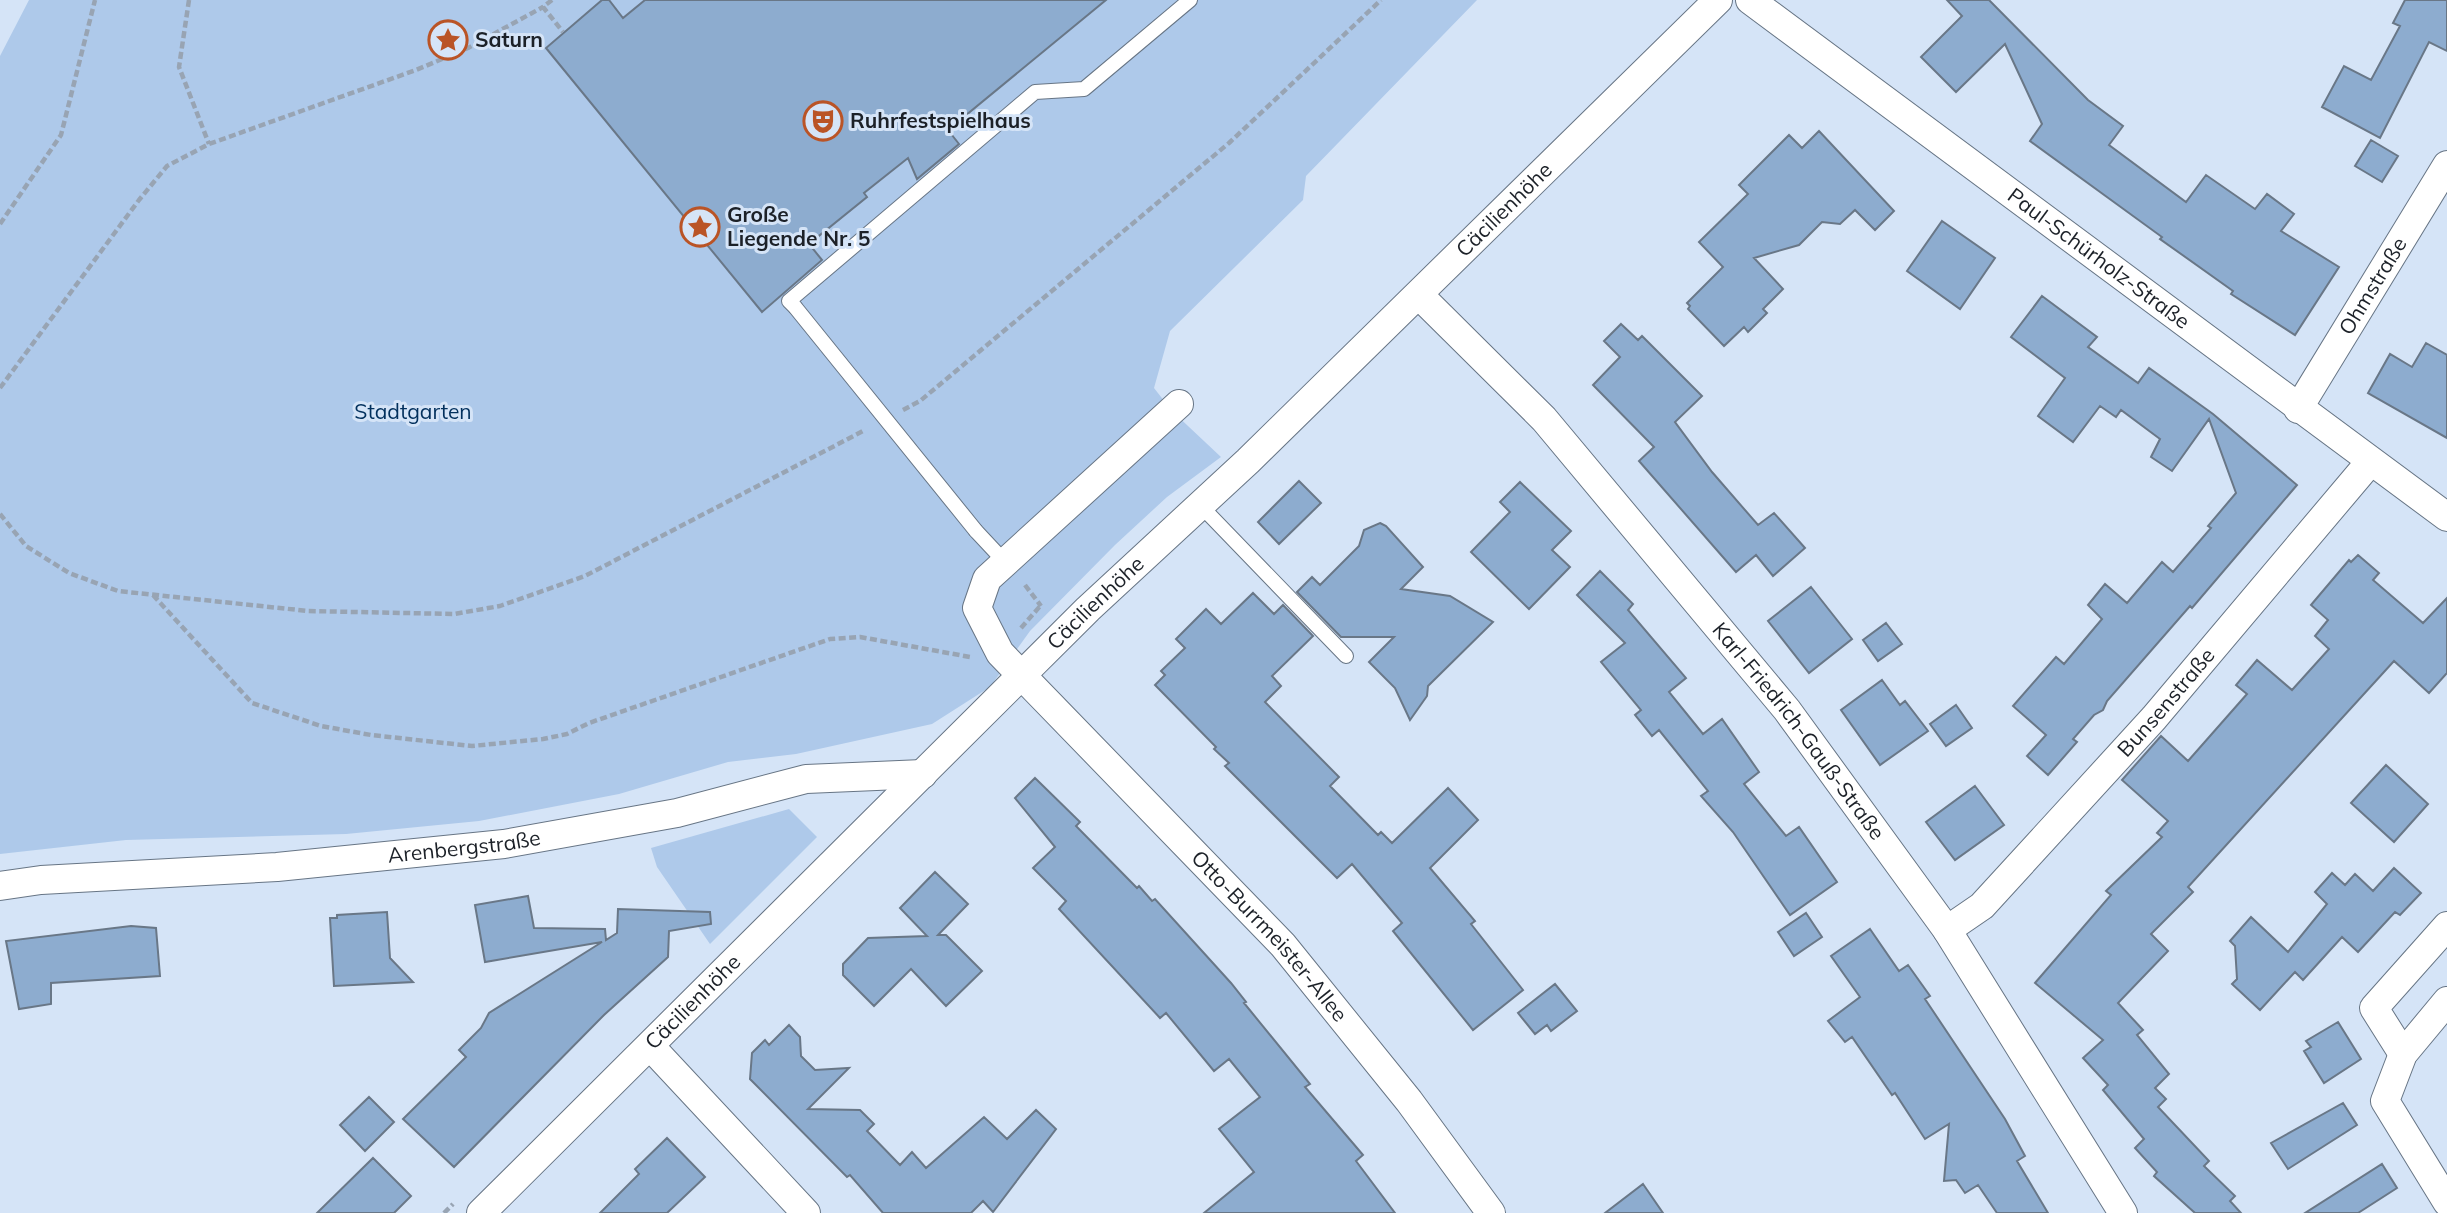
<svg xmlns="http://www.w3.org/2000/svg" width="2447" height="1213" viewBox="0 0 2447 1213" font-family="Mulish,sans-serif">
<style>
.green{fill:#aec9ea}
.building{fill:#8daccf;stroke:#697787;stroke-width:2}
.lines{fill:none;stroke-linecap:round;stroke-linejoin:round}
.lane-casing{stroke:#677585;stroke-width:16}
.street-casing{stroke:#677585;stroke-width:30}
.path{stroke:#98a4b3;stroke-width:4.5;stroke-dasharray:7 3.5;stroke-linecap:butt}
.lane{stroke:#fff;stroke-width:14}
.street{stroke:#fff;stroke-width:28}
.lane-bridge-casing{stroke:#677585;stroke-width:16;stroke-linecap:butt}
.lane-bridge{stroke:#fff;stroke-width:14}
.labels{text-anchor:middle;stroke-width:6;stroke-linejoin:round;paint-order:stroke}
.poi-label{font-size:21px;font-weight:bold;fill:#1c2128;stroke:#d5e4f7;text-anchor:start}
.street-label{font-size:21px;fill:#1c2128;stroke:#d5e4f7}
.park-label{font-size:21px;fill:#02305d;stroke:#d5e4f7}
</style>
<rect width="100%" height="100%" fill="#d5e4f7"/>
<!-- green -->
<path class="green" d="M 29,0 L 1477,0 L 1306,176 L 1303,200 L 1170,331 L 1154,388 L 1172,411 L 1221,457 L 1167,497 L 1115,545 L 1030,631 L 990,687 L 932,724 L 796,754 L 728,762 L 619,794 L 479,821 L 346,834 L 126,840 L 0,854 L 0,56 Z
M 789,809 L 817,837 L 710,944 L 657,867 L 651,848 Z"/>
<!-- building -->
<path class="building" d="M 602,0 L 609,0 L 623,18 L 645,0 L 1106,0 L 948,130 L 959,144 L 917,179 L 908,158 L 864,193 L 867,197 L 809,244 L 822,260 L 762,312 L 546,48 Z
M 1947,0 L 1989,0 L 2088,100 L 2123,126 L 2109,145 L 2186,202 L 2206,175 L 2255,209 L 2267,194 L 2294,214 L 2281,231 L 2339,267 L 2295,335 L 2231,294 L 2233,291 L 2160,239 L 2162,237 L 2030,141 L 2042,124 L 2005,44 L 1956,92 L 1921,57 L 1962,16 Z
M 2405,0 L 2447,0 L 2447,51 L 2429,42 L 2380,138 L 2322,107 L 2344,66 L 2371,80 L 2400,26 L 2393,23 Z
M 1819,131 L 1894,211 L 1875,230 L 1855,210 L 1840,224 L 1822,222 L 1799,245 L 1754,258 L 1783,289 L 1763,309 L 1767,313 L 1748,332 L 1744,327 L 1724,346 L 1688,309 L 1690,306 L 1687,303 L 1723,267 L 1699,242 L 1748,194 L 1739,185 L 1789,135 L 1802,148 Z
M 2371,140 L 2398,156 L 2382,182 L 2355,166 Z
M 1942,221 L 1995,258 L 1960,309 L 1907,271 Z
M 2042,296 L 2097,337 L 2088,347 L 2138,383 L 2149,368 L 2213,414 L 2297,485 L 2192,608 L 2190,606 L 2107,701 L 2103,710 L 2094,715 L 2073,739 L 2077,742 L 2048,775 L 2027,756 L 2046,735 L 2013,706 L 2056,657 L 2064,664 L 2102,619 L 2088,605 L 2105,584 L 2127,603 L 2162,562 L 2173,572 L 2211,528 L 2208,526 L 2236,493 L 2209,419 L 2172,471 L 2151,457 L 2160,439 L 2121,410 L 2116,417 L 2100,406 L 2073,442 L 2038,416 L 2065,378 L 2011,337 Z
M 1621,324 L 1638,340 L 1642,336 L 1702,396 L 1675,422 L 1712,472 L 1758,525 L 1774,513 L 1805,548 L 1773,576 L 1756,555 L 1736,572 L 1639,461 L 1654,447 L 1593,385 L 1620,357 L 1604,341 Z
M 2426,343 L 2447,355 L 2447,438 L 2368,393 L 2390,354 L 2412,367 Z
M 1299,481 L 1321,503 L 1279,544 L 1258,522 Z
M 1520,482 L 1571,531 L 1552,550 L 1570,567 L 1529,609 L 1471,552 L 1510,512 L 1500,502 Z
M 1380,523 L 1386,526 L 1423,567 L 1401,589 L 1450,596 L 1493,622 L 1428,686 L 1427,696 L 1410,720 L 1395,688 L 1369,662 L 1394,637 L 1341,637 L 1297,592 L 1312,577 L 1320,585 L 1359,546 L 1364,530 Z
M 2358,555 L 2379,573 L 2373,580 L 2423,623 L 2447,598 L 2447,673 L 2429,693 L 2394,661 L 2188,887 L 2193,892 L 2151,934 L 2168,951 L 2118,1003 L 2143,1030 L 2137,1035 L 2169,1074 L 2155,1088 L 2166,1099 L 2158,1107 L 2209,1161 L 2204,1166 L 2235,1196 L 2230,1201 L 2241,1213 L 2195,1213 L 2154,1176 L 2157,1172 L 2135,1148 L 2144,1139 L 2103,1090 L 2108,1085 L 2083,1058 L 2103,1040 L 2035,983 L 2111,895 L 2106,891 L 2162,837 L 2157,833 L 2168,821 L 2122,780 L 2161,736 L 2188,761 L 2247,694 L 2236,685 L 2257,660 L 2292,690 L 2329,649 L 2315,636 L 2328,620 L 2311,605 L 2349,560 L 2351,562 Z
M 1600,571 L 1633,604 L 1628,610 L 1686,678 L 1669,692 L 1703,734 L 1722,719 L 1759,772 L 1744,784 L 1786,836 L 1799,827 L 1837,882 L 1790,915 L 1733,832 L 1701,796 L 1708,791 L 1659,730 L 1652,736 L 1635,715 L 1641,710 L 1601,662 L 1625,643 L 1577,595 Z
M 1811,587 L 1852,639 L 1809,673 L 1768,621 Z
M 1253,593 L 1274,614 L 1283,605 L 1313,636 L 1272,676 L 1281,686 L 1265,702 L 1339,777 L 1330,786 L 1378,835 L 1381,832 L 1392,843 L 1448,788 L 1478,820 L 1430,868 L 1475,921 L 1471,924 L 1523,990 L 1473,1030 L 1393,931 L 1402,923 L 1352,864 L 1337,878 L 1225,766 L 1229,763 L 1214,749 L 1216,747 L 1155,685 L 1165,675 L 1161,671 L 1185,648 L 1176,639 L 1206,609 L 1221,624 Z
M 1886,623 L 1902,644 L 1878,661 L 1863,640 Z
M 1882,680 L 1900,705 L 1905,701 L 1928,731 L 1880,765 L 1841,710 Z
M 1956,705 L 1972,728 L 1946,746 L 1930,724 Z
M 2386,765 L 2428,804 L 2394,842 L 2351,803 Z
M 1035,778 L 1080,822 L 1076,826 L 1137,888 L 1139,886 L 1152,901 L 1155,899 L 1231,983 L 1246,1002 L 1244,1003 L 1310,1084 L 1305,1087 L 1363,1155 L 1356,1161 L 1395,1213 L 1204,1213 L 1254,1172 L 1219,1129 L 1260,1097 L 1229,1059 L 1214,1071 L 1166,1013 L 1160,1018 L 1059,909 L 1066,901 L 1033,868 L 1055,847 L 1015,798 Z
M 1975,786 L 2004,825 L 1955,860 L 1926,822 Z
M 2394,868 L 2421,893 L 2400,915 L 2395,912 L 2358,952 L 2342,937 L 2303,980 L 2295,972 L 2260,1010 L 2232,984 L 2237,979 L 2235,946 L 2230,941 L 2251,917 L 2288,952 L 2327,904 L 2315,892 L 2332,873 L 2345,885 L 2355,874 L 2373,891 Z
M 935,872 L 968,904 L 938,935 L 946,935 L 982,971 L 946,1006 L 911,969 L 874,1006 L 843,975 L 843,964 L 868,938 L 927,936 L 900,908 Z
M 528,896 L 534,928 L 605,929 L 606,940 L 617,933 L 618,909 L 710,912 L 711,924 L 669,931 L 668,957 L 604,1015 L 454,1167 L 403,1119 L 466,1057 L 459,1050 L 481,1028 L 489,1013 L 602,942 L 485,962 L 475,905 Z
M 387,912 L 390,958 L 413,982 L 334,986 L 330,918 L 337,918 L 337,915 Z
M 1806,913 L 1822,937 L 1794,956 L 1778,932 Z
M 131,926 L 156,928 L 160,976 L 51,983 L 51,1004 L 19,1009 L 6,941 Z
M 1870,929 L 1899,971 L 1908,965 L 1930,996 L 1925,999 L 2005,1119 L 2025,1156 L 2017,1161 L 2048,1213 L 1997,1213 L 1978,1185 L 1965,1193 L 1956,1180 L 1944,1181 L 1949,1124 L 1925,1139 L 1895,1093 L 1892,1095 L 1852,1037 L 1845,1042 L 1828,1021 L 1860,997 L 1831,956 Z
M 1555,984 L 1577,1011 L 1551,1031 L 1547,1025 L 1535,1034 L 1518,1013 Z
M 2338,1022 L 2361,1059 L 2324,1083 L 2304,1051 L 2311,1047 L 2306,1041 Z
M 789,1025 L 800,1037 L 801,1056 L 815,1070 L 849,1068 L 808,1109 L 860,1110 L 874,1124 L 867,1131 L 900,1165 L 912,1152 L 926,1168 L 984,1117 L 1007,1139 L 1036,1110 L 1056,1129 L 993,1212 L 983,1201 L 971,1213 L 883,1213 L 850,1175 L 847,1177 L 750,1079 L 752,1053 L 765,1040 L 769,1045 Z
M 369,1097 L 394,1122 L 365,1151 L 340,1125 Z
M 2343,1103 L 2357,1125 L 2288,1169 L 2271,1143 Z
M 667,1138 L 705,1177 L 667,1213 L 600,1213 L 639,1174 L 635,1169 Z
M 373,1158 L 411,1196 L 394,1213 L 317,1213 Z
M 2382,1164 L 2397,1188 L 2358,1213 L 2305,1213 Z
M 1643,1184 L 1663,1213 L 1605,1213 Z"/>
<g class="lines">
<!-- lane casing -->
<g class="lane-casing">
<path id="lane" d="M 795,307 L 789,301 L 1035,92 L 1084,89 L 1190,0
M 1199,504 L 1346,656
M 976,531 L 1005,562"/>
</g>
<!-- street casing -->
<g class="street-casing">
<g id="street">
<path id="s1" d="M 1750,0 L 2447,517"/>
<path id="s2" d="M 1419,295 L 1544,419 L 1787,710 L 1947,930 L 2123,1213"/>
<path id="s3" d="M 1179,404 L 987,579 L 977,608 L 1000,653 L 1283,945 L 1409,1101 L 1491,1213"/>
<path id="s4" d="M 2298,409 L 2447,165"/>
<path id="s5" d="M 0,886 L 41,880 L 277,867 L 504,844 L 677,813 L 806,779 L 923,774"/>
<path id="s6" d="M 1947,930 L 1982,906 L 2154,718 L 2370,462"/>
<path d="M 2447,1001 L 2403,1054 L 2385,1101 L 2447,1202"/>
<path d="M 651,1047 L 806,1213"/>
<path d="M 2403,1054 L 2374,1008 L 2447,926"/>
<path id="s7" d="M 481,1213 L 1088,609 L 1248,461 L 1718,0"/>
</g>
</g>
<!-- path -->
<path class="path" d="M 189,0 L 179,67 L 209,144
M 552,0 L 543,7 L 563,32
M 0,224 L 61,135 L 95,0
M 0,388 L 139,200 L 167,166 L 209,144 L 416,70 L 468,48 L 543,7
M 903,410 L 920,401 L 1229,143 L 1381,0
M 0,514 L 26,546 L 69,573 L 118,591 L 308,611 L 454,614 L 500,606 L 585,576 L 865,430
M 1025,585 L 1041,606
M 153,595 L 252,703 L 321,726 L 371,735 L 472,746 L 543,739 L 567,734 L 589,723 L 830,639 L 860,637 L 970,657
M 1021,628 L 1041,605
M 444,1213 L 453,1204"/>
<!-- lane -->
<use href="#lane" class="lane"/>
<!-- street -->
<use href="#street" class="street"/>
<!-- lane-bridge casing -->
<g class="lane-bridge-casing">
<path id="lane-bridge" d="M 795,307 L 976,531"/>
</g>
<!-- lane-bridge -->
<use href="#lane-bridge" class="lane-bridge"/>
</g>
<!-- icons -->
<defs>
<g id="sight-ring" transform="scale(2.0125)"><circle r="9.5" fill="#d5e4f7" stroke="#ba5426" stroke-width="1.5"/><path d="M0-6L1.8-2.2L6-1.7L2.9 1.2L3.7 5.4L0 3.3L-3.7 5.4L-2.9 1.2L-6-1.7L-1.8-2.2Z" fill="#ba5426"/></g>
<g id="theatre-ring" transform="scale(2.0125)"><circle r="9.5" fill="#d5e4f7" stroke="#ba5426" stroke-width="1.5"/><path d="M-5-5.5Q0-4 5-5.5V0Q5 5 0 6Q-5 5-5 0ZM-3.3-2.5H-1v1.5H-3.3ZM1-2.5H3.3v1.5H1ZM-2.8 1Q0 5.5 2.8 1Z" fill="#ba5426"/></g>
</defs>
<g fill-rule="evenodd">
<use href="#sight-ring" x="448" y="40"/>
<use href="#theatre-ring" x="823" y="121"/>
<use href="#sight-ring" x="700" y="227"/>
</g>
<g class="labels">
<!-- poi labels -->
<g class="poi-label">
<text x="475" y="47">Saturn</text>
<text x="850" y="128">Ruhrfestspielhaus</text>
<text x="727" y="222">Große<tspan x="727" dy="24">Liegende Nr. 5</tspan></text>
</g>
<!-- street labels -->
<g class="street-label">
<text dy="7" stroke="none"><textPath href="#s7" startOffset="1433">Cäcilienhöhe</textPath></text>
<text dy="7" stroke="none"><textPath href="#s1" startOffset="434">Paul-Schürholz-Straße</textPath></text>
<text dy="7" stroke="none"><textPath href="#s4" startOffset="144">Ohmstraße</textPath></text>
<text dy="7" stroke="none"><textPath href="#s7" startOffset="866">Cäcilienhöhe</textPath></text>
<text dy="7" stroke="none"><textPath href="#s6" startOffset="317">Bunsenstraße</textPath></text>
<text dy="7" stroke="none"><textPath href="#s2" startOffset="579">Karl-Friedrich-Gauß-Straße</textPath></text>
<text dy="7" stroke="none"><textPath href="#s5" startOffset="466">Arenbergstraße</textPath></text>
<text dy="7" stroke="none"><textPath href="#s3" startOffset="732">Otto-Burrmeister-Allee</textPath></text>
<text dy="7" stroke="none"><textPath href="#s7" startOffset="299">Cäcilienhöhe</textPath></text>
</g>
<!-- park labels -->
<g class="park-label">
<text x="413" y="419">Stadtgarten</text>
</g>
</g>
</svg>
